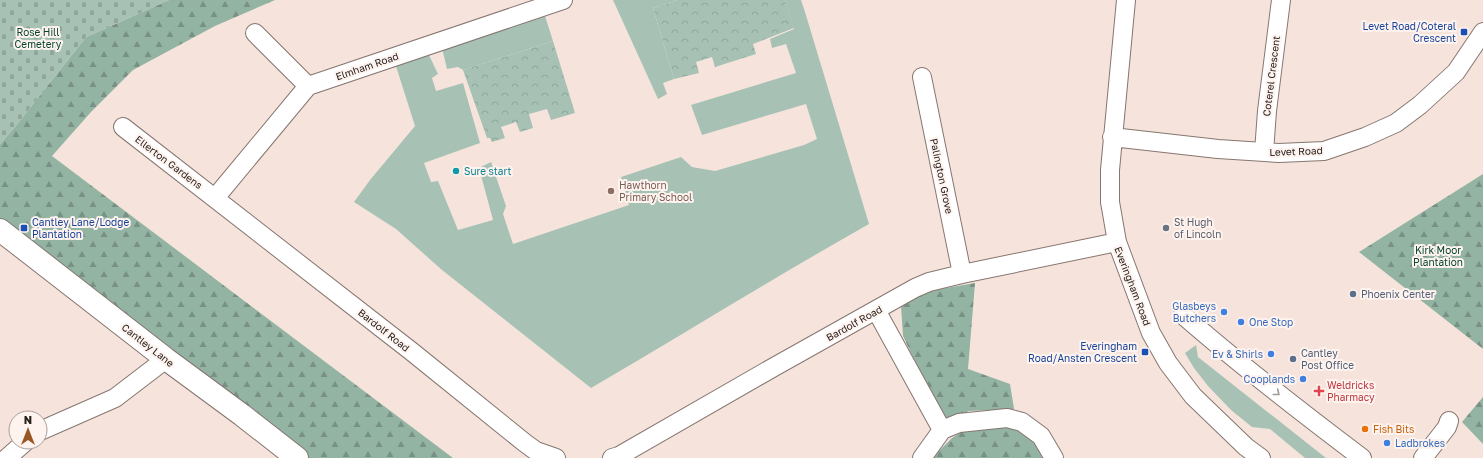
<svg xmlns="http://www.w3.org/2000/svg" width="1483" height="458" viewBox="0 0 1483 458" font-family="'Golos Text',sans-serif">
<style>
.green{fill:#a7c2b5}
.forest{fill:url(#forest-firs)}
.cemetery{fill:url(#cemetery-stones)}
.park{fill:url(#park-crowns)}
.lines{fill:none;stroke-linecap:round;stroke-linejoin:round}
.minor-casing{stroke:#867670;stroke-width:20}
.secondary-casing{stroke:#867670;stroke-width:24}
.minor{stroke:#fff;stroke-width:18}
.secondary{stroke:#fff;stroke-width:22}
.oneway{stroke:#9d9b99}
.transit-dot{fill:#1a4fb4;stroke:#fef3ee;stroke-width:1.5}
.culture-dot{fill:#0f9aa8;stroke:#fef3ee;stroke-width:1.5}
.education-dot{fill:#8d6e63;stroke:#fef3ee;stroke-width:1.5}
.worship-dot{fill:#6b7280;stroke:#fef3ee;stroke-width:1.5}
.service-dot{fill:#5c6f8a;stroke:#fef3ee;stroke-width:1.5}
.shop-dot{fill:#3f7fe0;stroke:#fef3ee;stroke-width:1.5}
.health-dot{fill:#e0444e;stroke:#fef3ee;stroke-width:1.5}
.food-dot{fill:#e8710a;stroke:#fef3ee;stroke-width:1.5}
.labels{text-anchor:middle;stroke-width:4;stroke-linejoin:round;paint-order:stroke}
.transit-label{font-size:10px;fill:#164399;stroke:#fef3ee;text-anchor:end}
.park-label{font-size:10px;fill:#054530;stroke:#fef3ee}
.street-label{font-size:10px;fill:#26201d;stroke:#fef3ee}
.culture-label{font-size:10px;fill:#0d838f;stroke:#fef3ee;text-anchor:start}
.education-label{font-size:10px;fill:#785e54;stroke:#fef3ee;text-anchor:start}
.worship-label{font-size:10px;fill:#5b616d;stroke:#fef3ee;text-anchor:start}
.service-label{font-size:10px;fill:#4e5e75;stroke:#fef3ee;text-anchor:start}
.shop-label{font-size:10px;fill:#366cbe;stroke:#fef3ee;text-anchor:end}
.health-label{font-size:10px;fill:#be3a42;stroke:#fef3ee;text-anchor:start}
.food-label{font-size:10px;fill:#c56008;stroke:#fef3ee;text-anchor:start}
</style>
<defs>
<pattern id="forest-firs" width="22" height="20" patternUnits="userSpaceOnUse"><rect width="22" height="20" fill="#93b3a3"/><path d="M5 1l3.5 6h-7zM16 11l3.5 6h-7z" fill="#789184"/></pattern>
<pattern id="cemetery-stones" width="16" height="16" patternUnits="userSpaceOnUse"><rect width="16" height="16" fill="#a7c2b5"/><path d="M2 7V4a2 2 0 0 1 4 0v3zM10 15v-3a2 2 0 0 1 4 0v3z" fill="#90a69b"/></pattern>
<pattern id="park-crowns" width="20" height="18" patternUnits="userSpaceOnUse"><rect width="20" height="18" fill="#a7c2b5"/><path d="M2 6a3 3 0 1 1 6 0M12 15a3 3 0 1 1 6 0" fill="none" stroke="#90a69b"/></pattern>
</defs>
<rect width="100%" height="100%" fill="#f6e4dc"/>
<!-- green -->
<path class="green" d="M 613,0 L 678,0 L 653,8 L 674,79 L 663,83 L 667,94 L 658,99 Z
M 785,0 L 801,0 L 805,12 L 869,224 C 775,277 684,334 591,388 L 442,270 L 396,229 L 354,202 L 370,180 L 415,126 L 395,63 L 428,53 L 438,74 L 432,78 L 436,91 L 463,83 L 480,143 L 424,163 L 431,182 L 438,181 L 458,230 L 493,220 L 479,168 L 491,162 L 506,206 L 503,214 L 513,244 L 629,205 L 621,177 L 681,157 L 692,167 L 715,171 L 804,145 L 817,139 L 806,104 L 702,135 L 691,105 L 796,73 L 786,44 L 772,48 L 770,39 L 794,29 Z
M 545,16 L 553,41 L 463,70 L 458,67 L 447,69 L 442,48 Z
M 1196,345 L 1198,357 L 1326,458 L 1305,458 L 1270,429 L 1252,427 L 1231,410 L 1208,386 L 1194,368 L 1185,353 Z"/>
<!-- forest -->
<path class="forest" d="M 169,0 L 275,0 L 215,26 L 133,70 L 91,112 L 52,156 L 453,458 L 297,458 L 0,230 L 0,144 L 14,128 L 86,37 Z
M 1483,174 L 1483,349 L 1359,252 Z
M 975,283 L 968,369 L 1010,384 L 1014,409 L 969,411 L 944,423 L 903,336 L 901,306 L 929,291 Z
M 1483,397 L 1483,444 L 1462,422 Z
M 1009,424 L 1030,433 L 1045,458 L 932,458 L 952,438 L 964,430 Z"/>
<!-- cemetery -->
<path class="cemetery" d="M 0,0 L 169,0 L 86,37 L 14,128 L 0,144 Z"/>
<!-- park -->
<path class="park" d="M 678,0 L 785,0 L 794,28 L 753,44 L 756,54 L 715,67 L 712,57 L 696,62 L 699,73 L 674,79 L 653,8 Z
M 553,41 L 575,113 L 551,120 L 547,109 L 529,114 L 533,128 L 520,132 L 516,122 L 501,127 L 505,138 L 492,142 L 490,138 L 487,138 L 463,70 Z"/>
<g class="lines">
<!-- minor casing -->
<g class="minor-casing">
<path id="minor" d="M 1126,0 L 1110,170 L 1110,202 L 1117,242 L 1151,333 L 1168,363 L 1193,396 L 1246,447 L 1261,458
M 255,33 L 308,86
M 922,77 L 962,274
M 123,127 L 411,351 L 525,443 L 536,451 L 556,458
M 1112,137 L 1218,149 L 1279,153 L 1324,151 L 1365,137 L 1396,123 L 1420,105 L 1456,72 L 1483,32
M 1264,152 L 1267,111 L 1281,0
M 215,198 L 308,86 L 563,0
M 876,310 L 942,430
M 1183,315 C 1240,365 1301,412 1362,458
M 40,431 L 115,398 L 166,359
M 7,458 L 25,442
M 612,458 L 619,456 L 774,367 L 915,288 L 929,282 L 962,274 L 1117,242
M 922,458 L 942,430 L 959,423 L 1007,418 L 1022,422 L 1041,436 L 1054,458
M 1423,458 L 1447,427 L 1449,421"/>
</g>
<!-- secondary casing -->
<g class="secondary-casing">
<path id="secondary" d="M 0,230 L 166,359 L 242,415 L 297,458"/>
</g>
<!-- minor -->
<use href="#minor" class="minor"/>
<!-- secondary -->
<use href="#secondary" class="secondary"/>
</g>
<!-- one-way arrows -->
<defs><path id="oneway-chevron" d="M-2-3.5L2.5 0L-2 3.5" fill="none" stroke-width="1.6" stroke-linecap="round" stroke-linejoin="round"/></defs>
<use class="oneway" href="#oneway-chevron" transform="translate(1277 393) rotate(39)"/>
<!-- markers -->
<g class="transit-dot">
<rect x="1460" y="28" width="8" height="8" rx="2"/>
<rect x="20" y="224" width="8" height="8" rx="2"/>
<rect x="1141" y="348" width="8" height="8" rx="2"/>
</g>
<circle class="culture-dot" cx="456" cy="171" r="4"/>
<circle class="education-dot" cx="611" cy="191" r="4"/>
<circle class="worship-dot" cx="1166" cy="228" r="4"/>
<g class="service-dot">
<circle cx="1353" cy="294" r="4"/>
<circle cx="1293" cy="359" r="4"/>
</g>
<g class="shop-dot">
<circle cx="1224" cy="312" r="4"/>
<circle cx="1241" cy="322" r="4"/>
<circle cx="1271" cy="354" r="4"/>
<circle cx="1303" cy="379" r="4"/>
<circle cx="1387" cy="443" r="4"/>
</g>
<path class="health-dot" d="M1317 385h4v4h4v4h-4v4h-4v-4h-4v-4h4z"/>
<circle class="food-dot" cx="1365" cy="429" r="4"/>
<g class="labels">
<!-- transit labels -->
<g class="transit-label">
<text x="1456" y="30">Levet Road/Coteral<tspan x="1456" dy="12">Crescent</tspan></text>
<text x="32" y="226" text-anchor="start">Cantley Lane/Lodge<tspan x="32" dy="12">Plantation</tspan></text>
<text x="1137" y="350">Everingham<tspan x="1137" dy="12">Road/Ansten Crescent</tspan></text>
</g>
<!-- park labels -->
<g class="park-label">
<text x="38" y="36">Rose Hill<tspan x="38" dy="12">Cemetery</tspan></text>
<text x="1438" y="254">Kirk Moor<tspan x="1438" dy="12">Plantation</tspan></text>
</g>
<!-- street labels -->
<g class="street-label">
<text transform="translate(367 66) rotate(-19)" y="4">Elmham Road</text>
<text transform="translate(1271 76) rotate(-83)" y="4">Coterel Crescent</text>
<text transform="translate(1296 151) rotate(-2)" y="4">Levet Road</text>
<text transform="translate(169 162) rotate(37)" y="4">Ellerton Gardens</text>
<text transform="translate(942 176) rotate(78)" y="4">Palington Grove</text>
<text transform="translate(1133 286) rotate(69)" y="4">Everingham Road</text>
<text transform="translate(854 323) rotate(-29)" y="4">Bardolf Road</text>
<text transform="translate(384 330) rotate(38)" y="4">Bardolf Road</text>
<text transform="translate(148 345) rotate(38)" y="4">Cantley Lane</text>
</g>
<!-- culture labels -->
<g class="culture-label">
<text x="464" y="175">Sure start</text>
</g>
<!-- education labels -->
<g class="education-label">
<text x="619" y="189">Hawthorn<tspan x="619" dy="12">Primary School</tspan></text>
</g>
<!-- worship labels -->
<g class="worship-label">
<text x="1174" y="226">St Hugh<tspan x="1174" dy="12">of Lincoln</tspan></text>
</g>
<!-- service labels -->
<g class="service-label">
<text x="1361" y="298">Phoenix Center</text>
<text x="1301" y="357">Cantley<tspan x="1301" dy="12">Post Office</tspan></text>
</g>
<!-- shop labels -->
<g class="shop-label">
<text x="1216" y="310">Glasbeys<tspan x="1216" dy="12">Butchers</tspan></text>
<text x="1249" y="326" text-anchor="start">One Stop</text>
<text x="1263" y="358">Ev &amp; Shirls</text>
<text x="1295" y="383">Cooplands</text>
<text x="1395" y="447" text-anchor="start">Ladbrokes</text>
</g>
<!-- health labels -->
<g class="health-label">
<text x="1327" y="389">Weldricks<tspan x="1327" dy="12">Pharmacy</tspan></text>
</g>
<!-- food labels -->
<g class="food-label">
<text x="1373" y="433">Fish Bits</text>
</g>
</g>
<!-- north arrow -->
<g transform="translate(28 430)"><circle r="19" fill="#fef3ee" stroke="#a89f9a"/>
<path d="M0-3L7 15L0 10L-7 15Z" fill="#985624"/>
<text y="-6" font-size="11" font-weight="bold" text-anchor="middle" fill="#26201d">N</text>
</g>
</svg>
